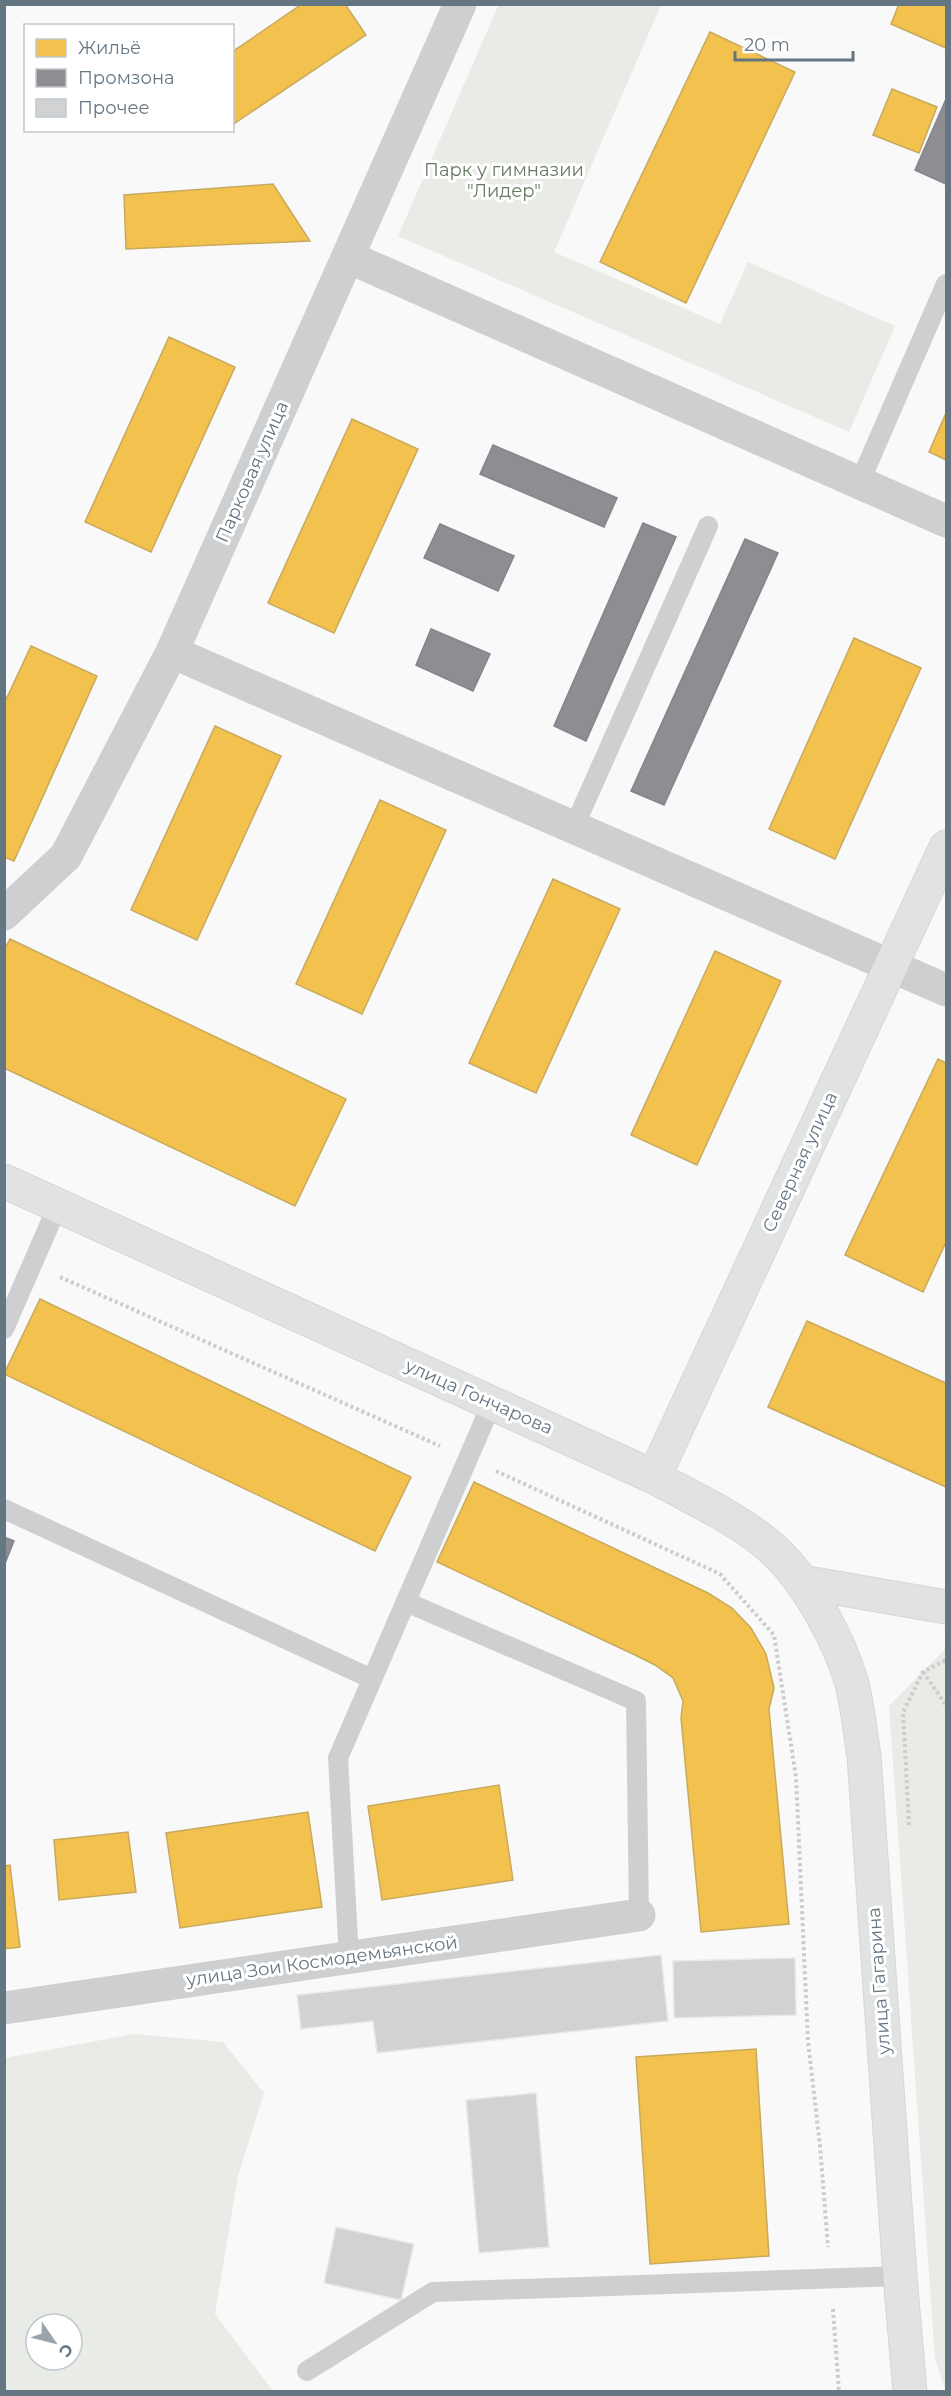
<svg xmlns="http://www.w3.org/2000/svg" width="951" height="2396" viewBox="0 0 951 2396" font-family="Montserrat,sans-serif">
<style>
.green{fill:#e8ebe6;fill-rule:evenodd}
.homes{fill:#f2c14e;stroke:#c8aa5e;stroke-width:1.5}
.industry{fill:#8d8d92;stroke:#81868e;stroke-width:1.5}
.building{fill:#d0d2d3;stroke:#e8e8e8;stroke-width:1.5}
.lines{fill:none;stroke-linecap:round;stroke-linejoin:round}
.secondary-casing{stroke:#d5d6d7;stroke-width:35}
.path{stroke:#cbcccd;stroke-width:4;stroke-dasharray:3 3;stroke-linecap:butt}
.lane{stroke:#cecfd0;stroke-width:20}
.street{stroke:#cecfd0;stroke-width:33}
.secondary{stroke:#e1e2e2;stroke-width:33}
.labels{text-anchor:middle;stroke-width:6;stroke-linejoin:round;paint-order:stroke}
.park-label{font-size:18px;fill:#687a64;stroke:#fff}
.street-label{font-size:18px;fill:#657683;stroke:#fff}
</style>
<rect width="100%" height="100%" fill="#f9f9f9"/>
<!-- green -->
<path class="green" d="M 499,4 L 661,5 L 554,252 L 720,324 L 748,262 L 895,326 L 849,432 L 398,236 Z
M 946,1648 L 946,2392 L 935,2359 L 889,1706 Z
M 134,2034 L 223,2042 L 264,2093 L 238,2176 L 215,2314 L 273,2391 L 5,2391 L 5,2058 ZM 36,2324 L 72,2324 L 72,2360 L 36,2360 Z"/>
<!-- homes -->
<path class="homes" d="M 302,4 L 345,4 L 366,35 L 232,125 L 232,52 Z
M 899,4 L 946,4 L 946,48 L 891,24 Z
M 710,32 L 795,72 L 686,303 L 600,262 Z
M 892,89 L 937,107 L 919,153 L 873,135 Z
M 273,184 L 310,241 L 126,249 L 124,195 Z
M 169,337 L 235,367 L 151,552 L 85,522 Z
M 946,413 L 946,460 L 929,452 Z
M 352,419 L 418,449 L 334,633 L 268,603 Z
M 854,638 L 921,668 L 835,859 L 769,829 Z
M 31,646 L 97,676 L 14,861 L 4,857 L 4,704 Z
M 215,726 L 281,756 L 197,940 L 131,910 Z
M 380,800 L 446,830 L 362,1014 L 296,984 Z
M 553,879 L 620,909 L 536,1093 L 469,1063 Z
M 10,939 L 346,1099 L 295,1206 L 4,1068 L 4,950 Z
M 715,951 L 781,981 L 697,1165 L 631,1135 Z
M 938,1059 L 946,1063 L 946,1242 L 923,1292 L 845,1255 Z
M 40,1299 L 411,1477 L 375,1551 L 4,1374 Z
M 807,1321 L 946,1383 L 946,1487 L 768,1407 Z
M 474,1482 L 708,1593 L 732,1608 L 751,1628 L 766,1654 L 774,1688 L 769,1709 L 789,1924 L 701,1932 L 681,1718 L 683,1701 L 673,1678 L 655,1665 L 635,1655 L 437,1562 Z
M 499,1785 L 513,1880 L 382,1900 L 368,1806 Z
M 308,1812 L 322,1907 L 180,1928 L 166,1833 Z
M 128,1832 L 136,1892 L 59,1900 L 54,1840 Z
M 10,1865 L 20,1947 L 4,1949 L 4,1866 Z
M 756,2049 L 769,2256 L 650,2264 L 636,2057 Z"/>
<!-- industry -->
<path class="industry" d="M 946,99 L 946,184 L 915,170 Z
M 493,445 L 617,498 L 604,527 L 480,474 Z
M 643,523 L 676,537 L 586,741 L 554,726 Z
M 440,524 L 514,556 L 498,591 L 424,558 Z
M 745,539 L 778,553 L 664,805 L 631,791 Z
M 431,629 L 490,654 L 473,691 L 416,665 Z
M 4,1537 L 14,1541 L 4,1566 Z"/>
<!-- building -->
<path class="building" d="M 661,1955 L 668,2021 L 377,2053 L 373,2021 L 301,2029 L 297,1995 Z
M 795,1958 L 796,2015 L 674,2018 L 673,1961 Z
M 536,2093 L 549,2247 L 479,2253 L 466,2100 Z
M 336,2227 L 414,2244 L 401,2300 L 324,2283 Z"/>
<g class="lines">
<!-- secondary casing -->
<g class="secondary-casing">
<path id="secondary" d="M 4,1181 L 654,1477 C 694,1499 740,1519 775,1551 C 807,1581 840,1641 852,1684 C 858,1707 860,1733 864,1756 L 900,2276 L 910,2392
M 654,1477 L 946,847
M 802,1582 L 946,1607"/>
</g>
<!-- path -->
<path class="path" d="M 60,1277 L 440,1446
M 496,1471 L 720,1574 L 774,1635 L 796,1777 L 808,2041 L 820,2146 L 828,2247
M 923,1672 L 946,1705
M 909,1825 L 903,1712 L 923,1672 L 946,1660
M 833,2309 L 839,2392"/>
<!-- lane -->
<path class="lane" d="M 859,484 L 946,284
M 574,827 L 708,526
M 4,1329 L 58,1205
M 4,1509 L 372,1679
M 406,1602 L 636,1701 L 639,1915
M 349,1957 L 338,1758 L 492,1403
M 307,2371 L 433,2292 L 900,2276"/>
<!-- street -->
<path class="street" d="M 348,257 L 946,521
M 172,652 L 946,990
M 4,914 L 66,856 L 172,652 L 460,4
M 4,2008 L 639,1915"/>
<!-- secondary -->
<use href="#secondary" class="secondary"/>
</g>
<g class="labels">
<!-- park labels -->
<g class="park-label">
<text x="504" y="176">Парк у гимназии<tspan x="504" dy="21">"Лидер"</tspan></text>
</g>
<!-- street labels -->
<g class="street-label">
<text transform="translate(252 472) rotate(-66)" y="6">Парковая улица</text>
<text transform="translate(800 1162) rotate(-65)" y="6">Северная улица</text>
<text transform="translate(479 1397) rotate(24)" y="6">улица Гончарова</text>
<text transform="translate(322 1961) rotate(-8)" y="6">улица Зои Космодемьянской</text>
<text transform="translate(879 1981) rotate(-94)" y="6">улица Гагарина</text>
</g>
</g>
<!-- border -->
<rect width="951" height="2396" fill="none" stroke="#657683" stroke-width="12"/>
<!-- legend -->
<rect x="24" y="24" width="210" height="108" fill="#ffffff" stroke="#c1c8cd" stroke-width="1.5"/>
<rect x="36" y="39" width="30" height="18" fill="#f2c14e" stroke="#c1c8cd" stroke-width="1.5"/>
<text x="78" y="54" font-size="18" fill="#657683">Жильё</text>
<rect x="36" y="69" width="30" height="18" fill="#8d8d92" stroke="#c1c8cd" stroke-width="1.5"/>
<text x="78" y="84" font-size="18" fill="#657683">Промзона</text>
<rect x="36" y="99" width="30" height="18" fill="#d0d2d3" stroke="#c1c8cd" stroke-width="1.5"/>
<text x="78" y="114" font-size="18" fill="#657683">Прочее</text>
<!-- north arrow -->
<g transform="translate(54 2342) rotate(125)"><circle r="28" fill="#ffffff" stroke="#c1c8cd" stroke-width="1.5"/>
<path d="M0-4.5L10 22L0 15L-10 22Z" fill="#99a4ac"/>
<text y="-9" font-size="16" font-weight="bold" text-anchor="middle" fill="#657683">С</text>
</g>
<!-- scale -->
<path d="M735 51v9h118v-9" fill="none" stroke="#657683" stroke-width="3"/>
<text x="744" y="51" font-size="18" fill="#657683" stroke="#ffffff" stroke-width="4.5" paint-order="stroke">20 m</text>
</svg>
